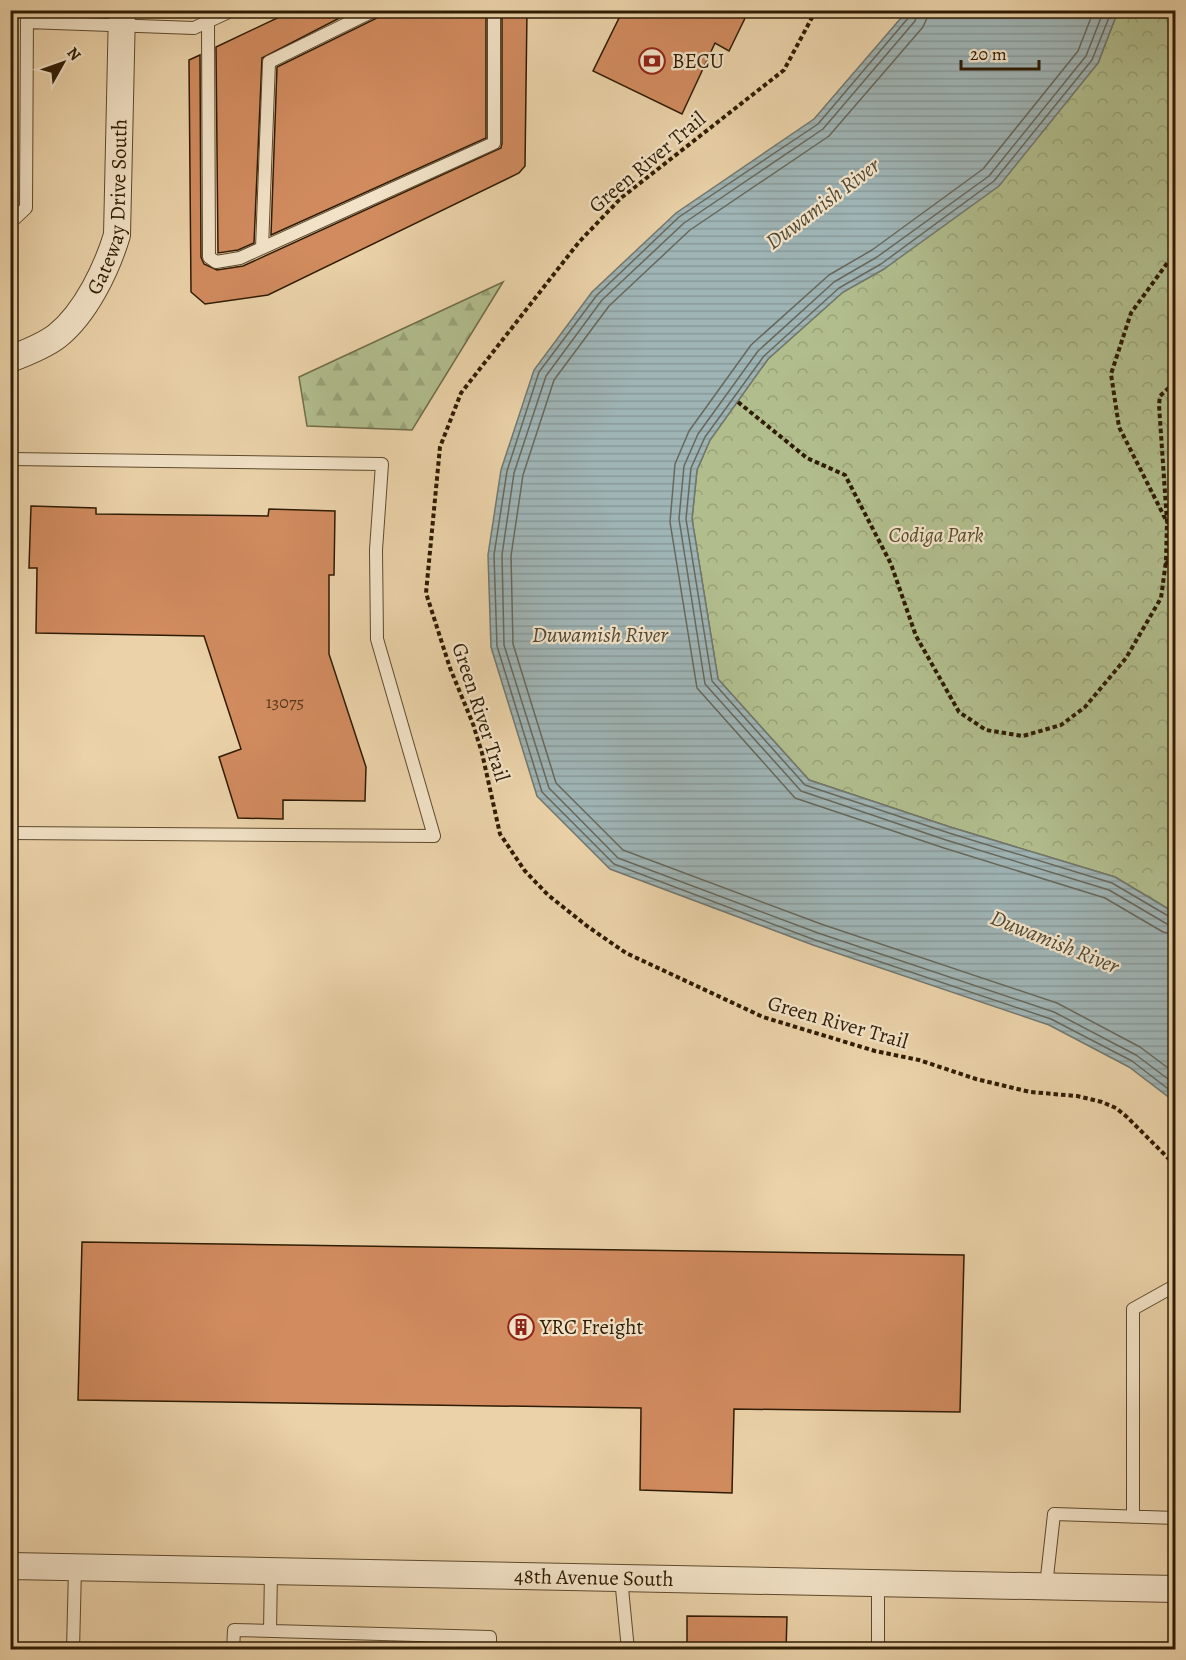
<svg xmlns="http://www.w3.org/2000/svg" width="1186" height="1660" viewBox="0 0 1186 1660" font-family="Alegreya,serif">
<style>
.forest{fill:url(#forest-firs);stroke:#706c48;stroke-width:1.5}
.park{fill:url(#park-crowns);stroke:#706c48;stroke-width:1.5}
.water{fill:url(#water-rules);stroke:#72776e;stroke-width:1.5}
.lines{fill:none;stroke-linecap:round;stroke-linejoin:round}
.shore{stroke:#67685c;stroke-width:1.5}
.building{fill:#d18b5f;stroke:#2f1c04;stroke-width:1.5}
.service-casing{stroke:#5e4a2d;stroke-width:14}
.minor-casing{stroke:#5e4a2d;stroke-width:28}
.path{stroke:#2f1c04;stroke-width:4;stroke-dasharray:4.5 3;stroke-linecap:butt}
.service{stroke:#f2e2c7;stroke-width:12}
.minor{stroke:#f2e2c7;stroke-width:26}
.labels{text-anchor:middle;stroke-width:4.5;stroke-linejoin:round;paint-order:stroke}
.number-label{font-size:18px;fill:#58381b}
.poi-label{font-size:21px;fill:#2f1c04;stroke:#f2e2c7;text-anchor:start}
.street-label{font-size:21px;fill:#2f1c04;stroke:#f2e2c7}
.park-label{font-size:21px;font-style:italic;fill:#564c2d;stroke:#f2e2c7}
.water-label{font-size:22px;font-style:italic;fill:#514a39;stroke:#f2e2c7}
</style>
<defs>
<pattern id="forest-firs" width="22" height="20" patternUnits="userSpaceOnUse" patternTransform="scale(1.5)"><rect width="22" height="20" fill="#b1bd8d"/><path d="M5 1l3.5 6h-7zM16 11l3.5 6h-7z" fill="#99a278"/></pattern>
<pattern id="park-crowns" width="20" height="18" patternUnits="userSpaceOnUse" patternTransform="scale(1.5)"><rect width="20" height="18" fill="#b1bd8d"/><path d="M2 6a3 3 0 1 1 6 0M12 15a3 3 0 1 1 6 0" fill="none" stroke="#99a278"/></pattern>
<pattern id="water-rules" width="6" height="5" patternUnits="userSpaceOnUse" patternTransform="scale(1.5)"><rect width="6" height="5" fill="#9fb4b5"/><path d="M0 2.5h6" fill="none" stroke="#899a9a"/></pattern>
</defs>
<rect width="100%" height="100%" fill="#ebd2a9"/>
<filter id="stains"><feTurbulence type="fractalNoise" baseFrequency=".00333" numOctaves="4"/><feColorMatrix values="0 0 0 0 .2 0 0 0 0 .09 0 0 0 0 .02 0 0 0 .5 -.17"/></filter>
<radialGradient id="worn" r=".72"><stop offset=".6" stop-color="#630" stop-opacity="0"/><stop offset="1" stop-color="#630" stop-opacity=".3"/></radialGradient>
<!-- forest -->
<path class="forest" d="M 503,282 L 412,430 L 307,426 L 299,377 Z"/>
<!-- park -->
<path class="park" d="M 1118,11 L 1175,11 L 1175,913 L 1115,877 L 950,827 L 809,780 L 718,679 L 692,519 L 697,470 L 710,440 L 768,359 L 843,292 L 884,269 L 1098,63 Z"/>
<!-- water -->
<path class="water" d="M 907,11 L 1118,11 L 1098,63 L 999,186 L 884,269 L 843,292 L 768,359 L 710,440 L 697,470 L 692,519 L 718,679 L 809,780 L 950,827 L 1115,877 L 1175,913 L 1175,1102 L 1129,1067 L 1049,1025 L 813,945 L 610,869 L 537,796 L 491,647 L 488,555 L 501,470 L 534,370 L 592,292 L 676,213 L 814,119 Z"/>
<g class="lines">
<!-- shore -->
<path class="shore" d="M 911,10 L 909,17 L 818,124 L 679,217 L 597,295 L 539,372 L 507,471 L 494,555 L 497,646 L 542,792 L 614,864 L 815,940 L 1051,1019 L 1132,1061 L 1176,1095
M 918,10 L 915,21 L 823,129 L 684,223 L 602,300 L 546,376 L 514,473 L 502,555 L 504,645 L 549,788 L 618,858 L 818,933 L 1054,1012 L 1136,1055 L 1176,1085
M 927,10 L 927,18 L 923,27 L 829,136 L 690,230 L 609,306 L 554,380 L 523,475 L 511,556 L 513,644 L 556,783 L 623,850 L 821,924 L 1057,1003 L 1140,1047 L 1176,1074
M 1094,10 L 1078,51 L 983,169 L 872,250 L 829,275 L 751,345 L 689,431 L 675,464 L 670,522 L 697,688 L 795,798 L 944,848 L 1105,898 L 1163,932 L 1176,935
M 1104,10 L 1086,56 L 989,176 L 877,257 L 834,282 L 758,351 L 698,434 L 684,466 L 679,519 L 705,684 L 801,791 L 946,840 L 1109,890 L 1167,924 L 1176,926
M 1112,10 L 1092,60 L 994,181 L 881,264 L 839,288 L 764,356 L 705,437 L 691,468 L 686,519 L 712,681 L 805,785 L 949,833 L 1112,883 L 1170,917 L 1176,918"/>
</g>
<!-- building -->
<path class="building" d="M 294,10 L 355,10 L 262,58 L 254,243 L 238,250 L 218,253 L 216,47 Z
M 383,10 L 486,10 L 486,138 L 271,235 L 277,67 L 379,17 Z
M 502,10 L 527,10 L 525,166 L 519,173 L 268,295 L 205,304 L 191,292 L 189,60 L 200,55 L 201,257 L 204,264 L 217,270 L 243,266 L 501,148 L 502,143 Z
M 623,10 L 749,10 L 729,51 L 715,43 L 682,114 L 593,71 Z
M 31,506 L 96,508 L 96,514 L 268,516 L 269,509 L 335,511 L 334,575 L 329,575 L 329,654 L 366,767 L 365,801 L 283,800 L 283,819 L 238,818 L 219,757 L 241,749 L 204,636 L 36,633 L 37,568 L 29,568 Z
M 82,1242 L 964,1255 L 960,1412 L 734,1409 L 732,1493 L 640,1490 L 641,1408 L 78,1400 Z
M 687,1616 L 787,1617 L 786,1650 L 687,1650 Z"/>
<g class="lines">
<!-- service casing -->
<g class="service-casing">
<path id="service" d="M 27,22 L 194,28 L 233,10
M 208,22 L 209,257 L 216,262 L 240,258 L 494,143 L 494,10
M 10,223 L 26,208 L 27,10
M 262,248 L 269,62 L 375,10
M 10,459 L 382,464 L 376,550 L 377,639 L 434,836 L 10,833
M 1133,1517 L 1133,1309 L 1176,1285
M 621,1578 L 628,1650
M 878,1583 L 878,1650
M 1046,1586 L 1054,1514 L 1176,1518
M 270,1631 L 271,1571
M 73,1650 L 75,1568
M 233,1650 L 234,1630 L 490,1637 L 490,1650"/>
</g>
<!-- minor casing -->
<g class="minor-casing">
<g id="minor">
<path id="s1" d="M 10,359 C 26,353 44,346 57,336 C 86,313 107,268 117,235 L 122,10"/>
<path id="s2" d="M 10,1566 L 1176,1589"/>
</g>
</g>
<!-- path -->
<path class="path" d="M 816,10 L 784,70 L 621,198 L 579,242 L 461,393 L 440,447 L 426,593 L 450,668 L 473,724 L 482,753 L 500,834 L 525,871 L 548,895 L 587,926 L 626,953 L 763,1017 L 875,1051 L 919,1060 L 976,1079 L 1030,1092 L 1077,1096 L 1102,1102 L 1116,1108 L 1127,1117 L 1176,1166
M 1176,251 L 1131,313 L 1111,374 L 1119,427 L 1167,522 L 1176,517
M 738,402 L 807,458 L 845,475 L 891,564 L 916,636 L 959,712 L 986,730 L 1023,736 L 1061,725 L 1085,707 L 1126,658 L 1161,598 L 1166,561 L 1167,522 L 1159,405 L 1160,396 L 1176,381
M 1166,561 L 1176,574"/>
<!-- service -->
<use href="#service" class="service"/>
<!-- minor -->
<use href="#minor" class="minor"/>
</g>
<!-- icons -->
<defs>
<g id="bank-ring" transform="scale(1.35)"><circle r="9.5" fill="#f2e2c7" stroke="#8f2418" stroke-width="1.5"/><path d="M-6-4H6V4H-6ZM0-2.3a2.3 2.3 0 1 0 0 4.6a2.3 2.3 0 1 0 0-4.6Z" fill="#8f2418"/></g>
<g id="building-ring" transform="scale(1.35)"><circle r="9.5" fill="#f2e2c7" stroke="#8f2418" stroke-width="1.5"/><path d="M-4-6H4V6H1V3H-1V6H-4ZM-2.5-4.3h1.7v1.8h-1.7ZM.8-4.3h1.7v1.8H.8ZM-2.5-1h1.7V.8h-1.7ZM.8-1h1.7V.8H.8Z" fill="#8f2418"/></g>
</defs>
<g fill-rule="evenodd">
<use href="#bank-ring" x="652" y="61"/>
<use href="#building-ring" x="521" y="1327"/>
</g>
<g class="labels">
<!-- number labels -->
<g class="number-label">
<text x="285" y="708">13075</text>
</g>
<!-- poi labels -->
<g class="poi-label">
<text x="672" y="68">BECU</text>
<text x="540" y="1334">YRC Freight</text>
</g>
<!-- street labels -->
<g class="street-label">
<text transform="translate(647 162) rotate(-40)" y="7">Green River Trail</text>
<text dy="7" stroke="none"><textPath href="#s1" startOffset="198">Gateway Drive South</textPath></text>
<text transform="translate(481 712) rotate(72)" y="7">Green River Trail</text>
<text transform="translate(838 1022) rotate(16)" y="7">Green River Trail</text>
<text dy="7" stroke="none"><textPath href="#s2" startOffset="584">48th Avenue South</textPath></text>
</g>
<!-- park labels -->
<g class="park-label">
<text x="936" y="542">Codiga Park</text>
</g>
<!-- water labels -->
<g class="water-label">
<text transform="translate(822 203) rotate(-37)" y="8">Duwamish River</text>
<text x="600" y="642">Duwamish River</text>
<text transform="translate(1055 941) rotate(22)" y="8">Duwamish River</text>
</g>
</g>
<!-- margin -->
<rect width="1186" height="1660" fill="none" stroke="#ebd2a9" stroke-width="36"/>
<rect x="12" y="12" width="1162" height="1636" fill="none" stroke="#2f1c04" stroke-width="3"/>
<rect x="18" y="18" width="1150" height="1624" fill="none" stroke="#2f1c04" stroke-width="1.5"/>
<!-- north arrow -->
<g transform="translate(63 63) rotate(50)" stroke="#f2e2c7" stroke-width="4.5" paint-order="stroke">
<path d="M0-4.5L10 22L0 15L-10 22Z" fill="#2f1c04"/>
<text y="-9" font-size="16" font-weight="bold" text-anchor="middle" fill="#2f1c04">N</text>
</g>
<!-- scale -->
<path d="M961 60v9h78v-9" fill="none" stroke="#2f1c04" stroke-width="3"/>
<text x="970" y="60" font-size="18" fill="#2f1c04" stroke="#f2e2c7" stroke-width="4.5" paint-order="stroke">20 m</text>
<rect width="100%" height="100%" filter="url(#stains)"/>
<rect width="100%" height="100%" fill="url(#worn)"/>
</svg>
